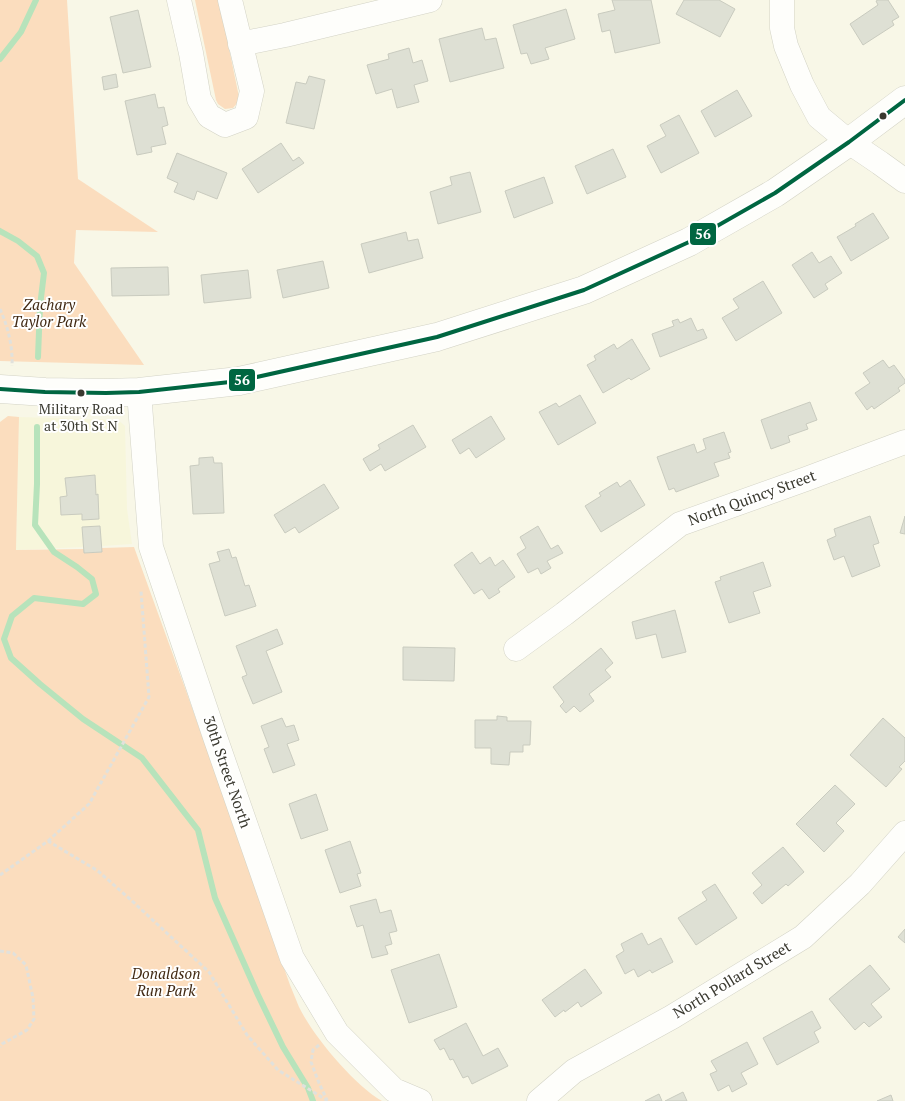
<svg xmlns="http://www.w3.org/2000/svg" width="905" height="1101" viewBox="0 0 905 1101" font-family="'PT Serif',serif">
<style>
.built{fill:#f7f6db}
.green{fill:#fbddbe}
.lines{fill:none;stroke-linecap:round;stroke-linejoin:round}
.stream{stroke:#b7e3bb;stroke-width:6}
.building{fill:#dee0d4;stroke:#c9cbbf}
.minor-casing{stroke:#d3d3c6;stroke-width:25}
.major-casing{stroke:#d3d3c6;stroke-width:29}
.path{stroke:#e1e1dc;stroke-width:3;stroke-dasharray:4 2.5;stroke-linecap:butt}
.minor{stroke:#fefefb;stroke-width:24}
.major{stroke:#fefefb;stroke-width:28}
.bus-1-casing{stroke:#fff;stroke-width:8}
.bus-1{stroke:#006641;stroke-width:4}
.bus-dot{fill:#3a392f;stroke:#fff;stroke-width:2}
.labels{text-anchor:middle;stroke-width:4;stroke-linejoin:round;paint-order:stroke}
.bus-label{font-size:14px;fill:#3a392f;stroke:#fff}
.park-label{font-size:15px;font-style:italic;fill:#412913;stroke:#fff}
.street-label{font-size:15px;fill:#3a392f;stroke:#fff}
.line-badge{stroke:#fff;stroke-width:2}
.badge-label{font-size:14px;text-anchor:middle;font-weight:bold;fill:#fff}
</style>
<rect width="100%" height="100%" fill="#f8f7e7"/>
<!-- built -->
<path class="built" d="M 19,417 L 118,420 L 125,426 L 127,509 L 132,544 L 102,546 L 102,552 L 84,553 L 83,547 L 16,550 Z"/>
<!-- green -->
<path class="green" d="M 0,0 L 67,0 L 78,179 L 158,232 L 76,230 L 74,263 L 144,365 L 0,361 Z
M 195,0 L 219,0 L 239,97 L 238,102 L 233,108 L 225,109 L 218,104 L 216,100 Z
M 8,416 L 19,417 L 16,550 L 84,549 L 84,553 L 102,552 L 102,548 L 134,547 L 185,688 L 290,985 C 293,992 296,1000 299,1007 C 313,1036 354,1085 382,1101 L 0,1101 L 0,422 Z"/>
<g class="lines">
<!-- stream -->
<path class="stream" d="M 0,59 L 21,32 L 36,0
M 0,231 L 18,241 L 37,256 L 44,273 L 40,306 L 38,357
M 37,427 L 37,484 L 35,525 L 54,552 L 77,567 L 92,579 L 96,594 L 83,604 L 34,598 L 12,616 L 4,639 L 11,658 L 40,684 L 83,719 L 142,758 L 198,830 L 215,898 L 258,995 L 283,1047 L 308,1088 L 313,1101"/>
</g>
<!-- building -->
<path class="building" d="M 612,0 L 651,0 L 660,43 L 615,53 L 610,30 L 602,32 L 598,14 L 615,10 Z
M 684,0 L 719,0 L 735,9 L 720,37 L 676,14 Z
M 878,0 L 888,0 L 899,17 L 892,21 L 894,25 L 863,45 L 850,24 L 878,5 L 876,1 Z
M 566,9 L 575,39 L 545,48 L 549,59 L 531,64 L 527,53 L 521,54 L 513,25 Z
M 138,10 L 151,67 L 123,73 L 110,17 Z
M 482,28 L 485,40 L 496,38 L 504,68 L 450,82 L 439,39 Z
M 409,48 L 413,63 L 422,60 L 428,81 L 414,85 L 419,102 L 397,108 L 392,89 L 376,94 L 367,65 L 389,59 L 388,54 Z
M 116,74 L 118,87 L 104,90 L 102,77 Z
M 309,76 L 325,80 L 314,129 L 286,123 L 296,82 L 306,84 Z
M 737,90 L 752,116 L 715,137 L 701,111 Z
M 155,94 L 158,108 L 164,107 L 168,125 L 162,127 L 166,144 L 151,147 L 152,152 L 137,155 L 125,101 Z
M 679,115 L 699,153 L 661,173 L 647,146 L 666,136 L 660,125 Z
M 281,143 L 293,161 L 299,157 L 304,163 L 258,193 L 242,169 Z
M 613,149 L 626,177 L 587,194 L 575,166 Z
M 177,153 L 227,173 L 217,199 L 197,191 L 194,200 L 174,192 L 178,183 L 167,178 Z
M 470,172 L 481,212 L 438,224 L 430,192 L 452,185 L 450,177 Z
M 544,177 L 553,203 L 514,218 L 505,191 Z
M 873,213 L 889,238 L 851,261 L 837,237 L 856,226 L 855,224 Z
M 406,232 L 408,241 L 418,239 L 423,258 L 369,273 L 361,244 Z
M 812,252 L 819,263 L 831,256 L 842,273 L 825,284 L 828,289 L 814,298 L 792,265 Z
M 323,261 L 329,288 L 283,298 L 277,270 Z
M 168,267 L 169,295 L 112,296 L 111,268 Z
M 248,270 L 251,298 L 204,303 L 201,275 Z
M 763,281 L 782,313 L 736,341 L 722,318 L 739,308 L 733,299 Z
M 691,318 L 697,331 L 703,329 L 707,338 L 660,357 L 652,334 L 674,326 L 672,321 L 678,319 L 680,323 Z
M 632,339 L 650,369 L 631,380 L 629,378 L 603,393 L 587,365 L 596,360 L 594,356 L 614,344 L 617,349 Z
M 883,360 L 889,368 L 894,365 L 905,380 L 905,383 L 898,388 L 900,391 L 874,409 L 872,406 L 867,410 L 855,393 L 870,383 L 863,373 Z
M 580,395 L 596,423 L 558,445 L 539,412 L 556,403 L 559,407 Z
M 810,402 L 817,420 L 806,424 L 808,429 L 788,436 L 790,442 L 771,449 L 761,420 Z
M 491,416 L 505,439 L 476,458 L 469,448 L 460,454 L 452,440 Z
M 413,425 L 426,447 L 385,471 L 381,464 L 370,471 L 363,459 L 380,449 L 378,445 Z
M 724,432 L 731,452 L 728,453 L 730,458 L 714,463 L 719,476 L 676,492 L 674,488 L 669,490 L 657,457 L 694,444 L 697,453 L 706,449 L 703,439 Z
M 213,457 L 214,463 L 222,463 L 224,513 L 193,514 L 190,466 L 199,465 L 199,458 Z
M 95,475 L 96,495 L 98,494 L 99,519 L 82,520 L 82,514 L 61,515 L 60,497 L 67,496 L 65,478 Z
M 630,480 L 645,505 L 601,532 L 585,506 L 601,496 L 599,493 L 617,482 L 620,487 Z
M 324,484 L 339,508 L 299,533 L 295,527 L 285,533 L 274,515 Z
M 870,516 L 879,543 L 873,545 L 880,566 L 852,577 L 844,556 L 834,560 L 827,540 L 836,536 L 834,529 Z
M 905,516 L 905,534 L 900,533 Z
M 100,526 L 102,552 L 84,553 L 82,527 Z
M 538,526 L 551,549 L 558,545 L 563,553 L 547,561 L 551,568 L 541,574 L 538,568 L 528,573 L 517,554 L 526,548 L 520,537 Z
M 229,549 L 232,558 L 236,557 L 245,586 L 249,585 L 256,606 L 225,616 L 209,564 L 220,561 L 217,552 Z
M 472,552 L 480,564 L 490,557 L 495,566 L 503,560 L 515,577 L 498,589 L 500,592 L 489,599 L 482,589 L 474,594 L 454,565 Z
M 763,562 L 771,586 L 753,592 L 760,613 L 729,623 L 715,582 L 721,580 L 720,577 Z
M 675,610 L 686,652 L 662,658 L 656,634 L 636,639 L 632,622 Z
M 277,629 L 283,644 L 266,651 L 282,692 L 253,704 L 242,677 L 247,675 L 236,646 Z
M 403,647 L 455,648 L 454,681 L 403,680 Z
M 601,648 L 613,663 L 605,670 L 611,677 L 589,694 L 594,701 L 580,712 L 574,706 L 566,713 L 560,706 L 564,702 L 553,687 Z
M 497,716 L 507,717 L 507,721 L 531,721 L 530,745 L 523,745 L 523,752 L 510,752 L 509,765 L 491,764 L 491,748 L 475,748 L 475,720 L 497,720 Z
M 282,718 L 286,727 L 294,725 L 299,740 L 287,744 L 295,765 L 273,773 L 264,749 L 269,747 L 261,726 Z
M 883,718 L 905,738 L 905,761 L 899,767 L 902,769 L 886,787 L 850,755 Z
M 835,785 L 855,804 L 836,823 L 844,831 L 824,852 L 796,824 Z
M 316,794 L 328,830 L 301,839 L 289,804 Z
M 350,841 L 361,873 L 357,874 L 361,886 L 340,893 L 325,850 Z
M 783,847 L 804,872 L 788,886 L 786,884 L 762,904 L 753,893 L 762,885 L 752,873 Z
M 715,884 L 737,918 L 696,945 L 678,918 L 707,900 L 702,892 Z
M 376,899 L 380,913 L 391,910 L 397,931 L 389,933 L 392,944 L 385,946 L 388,954 L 372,958 L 363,925 L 357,927 L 350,906 Z
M 905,929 L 905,943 L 898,937 Z
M 642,933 L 648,945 L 661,938 L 673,962 L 652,973 L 650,970 L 638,977 L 634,969 L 625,974 L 616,956 L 624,951 L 621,944 Z
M 439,954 L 457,1007 L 409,1023 L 391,970 Z
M 870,965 L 890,989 L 871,1004 L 882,1017 L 869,1027 L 864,1022 L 855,1030 L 829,999 Z
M 585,969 L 602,993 L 581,1007 L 578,1002 L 565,1012 L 564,1010 L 555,1017 L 542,1000 Z
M 812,1011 L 821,1028 L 814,1032 L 819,1042 L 777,1065 L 763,1038 Z
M 466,1023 L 483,1056 L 498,1048 L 508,1066 L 472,1084 L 468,1076 L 463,1078 L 453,1059 L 450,1060 L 444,1048 L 440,1050 L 434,1040 Z
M 747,1042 L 758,1064 L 741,1073 L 747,1084 L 732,1092 L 729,1085 L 718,1091 L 710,1074 L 717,1071 L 711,1061 Z
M 683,1092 L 687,1101 L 665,1101 Z
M 659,1094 L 662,1101 L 645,1101 Z
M 891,1095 L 893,1101 L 877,1101 Z"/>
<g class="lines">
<!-- minor casing -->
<g class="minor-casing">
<path id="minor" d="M 179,0 L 191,53 L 199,99 L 209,116 L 225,125 L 246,117 L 252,91 L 230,0
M 782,0 L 782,28 L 786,46 L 802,85 L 819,117 L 849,142 L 880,163 L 905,181
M 240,44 L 285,35 L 430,0
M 139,392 L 151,547 L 215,737 L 292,958 L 337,1033 L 394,1090 L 420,1101
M 516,649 L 564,614 L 680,524 L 806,479 L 905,442
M 539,1101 L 574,1071 L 672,1017 L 803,937 L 860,884 L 905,833"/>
</g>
<!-- major casing -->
<g class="major-casing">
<path id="major" d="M 0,389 L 45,392 L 106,393 L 139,392 L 239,381 L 437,337 L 584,290 L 689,242 L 775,193 L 849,142 L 905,100"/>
</g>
<!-- path -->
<path class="path" d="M 0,309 C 8,327 13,347 12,366
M 48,841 L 89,804 L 149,697 L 141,591
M 0,875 L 48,841 L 98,871 L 131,900 L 209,972 L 247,1035 L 278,1070 L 328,1101
M 0,951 L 13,953 L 26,965 L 33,998 L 34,1019 L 27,1030 L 2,1044 L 0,1047
M 319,1045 L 313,1050 L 311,1062 L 319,1083 L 327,1100"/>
<!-- minor -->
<use href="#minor" class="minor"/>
<!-- major -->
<use href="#major" class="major"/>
<!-- bus-1 casing -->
<g class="bus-1-casing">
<path id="bus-1" d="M 0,389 L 45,392 L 106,393 L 139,392 L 239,381 L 437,337 L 584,290 L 689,242 L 775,193 L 849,142 L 905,100"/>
</g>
<!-- bus-1 -->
<use href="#bus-1" class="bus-1"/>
</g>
<!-- markers -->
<g class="bus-dot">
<circle cx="883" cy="116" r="4.5"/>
<circle cx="81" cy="393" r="4.5"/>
</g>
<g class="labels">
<!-- bus labels -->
<g class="bus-label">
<text x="81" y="414">Military Road<tspan x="81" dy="17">at 30th St N</tspan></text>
</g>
<!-- park labels -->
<g class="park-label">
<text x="49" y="310">Zachary<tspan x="49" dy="17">Taylor Park</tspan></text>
<text x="166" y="979">Donaldson<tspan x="166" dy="17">Run Park</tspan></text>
</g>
<!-- street labels -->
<g class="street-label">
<text transform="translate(752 498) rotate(-20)" y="5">North Quincy Street</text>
<text transform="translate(227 772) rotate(71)" y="5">30th Street North</text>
<text transform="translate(732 980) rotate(-31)" y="5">North Pollard Street</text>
</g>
</g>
<g class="line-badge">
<rect x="689" y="222" width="28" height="24" rx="5" fill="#006641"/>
<rect x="228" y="368" width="28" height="24" rx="5" fill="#006641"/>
</g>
<g class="badge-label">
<text x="703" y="239">56</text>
<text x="242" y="385">56</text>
</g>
</svg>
